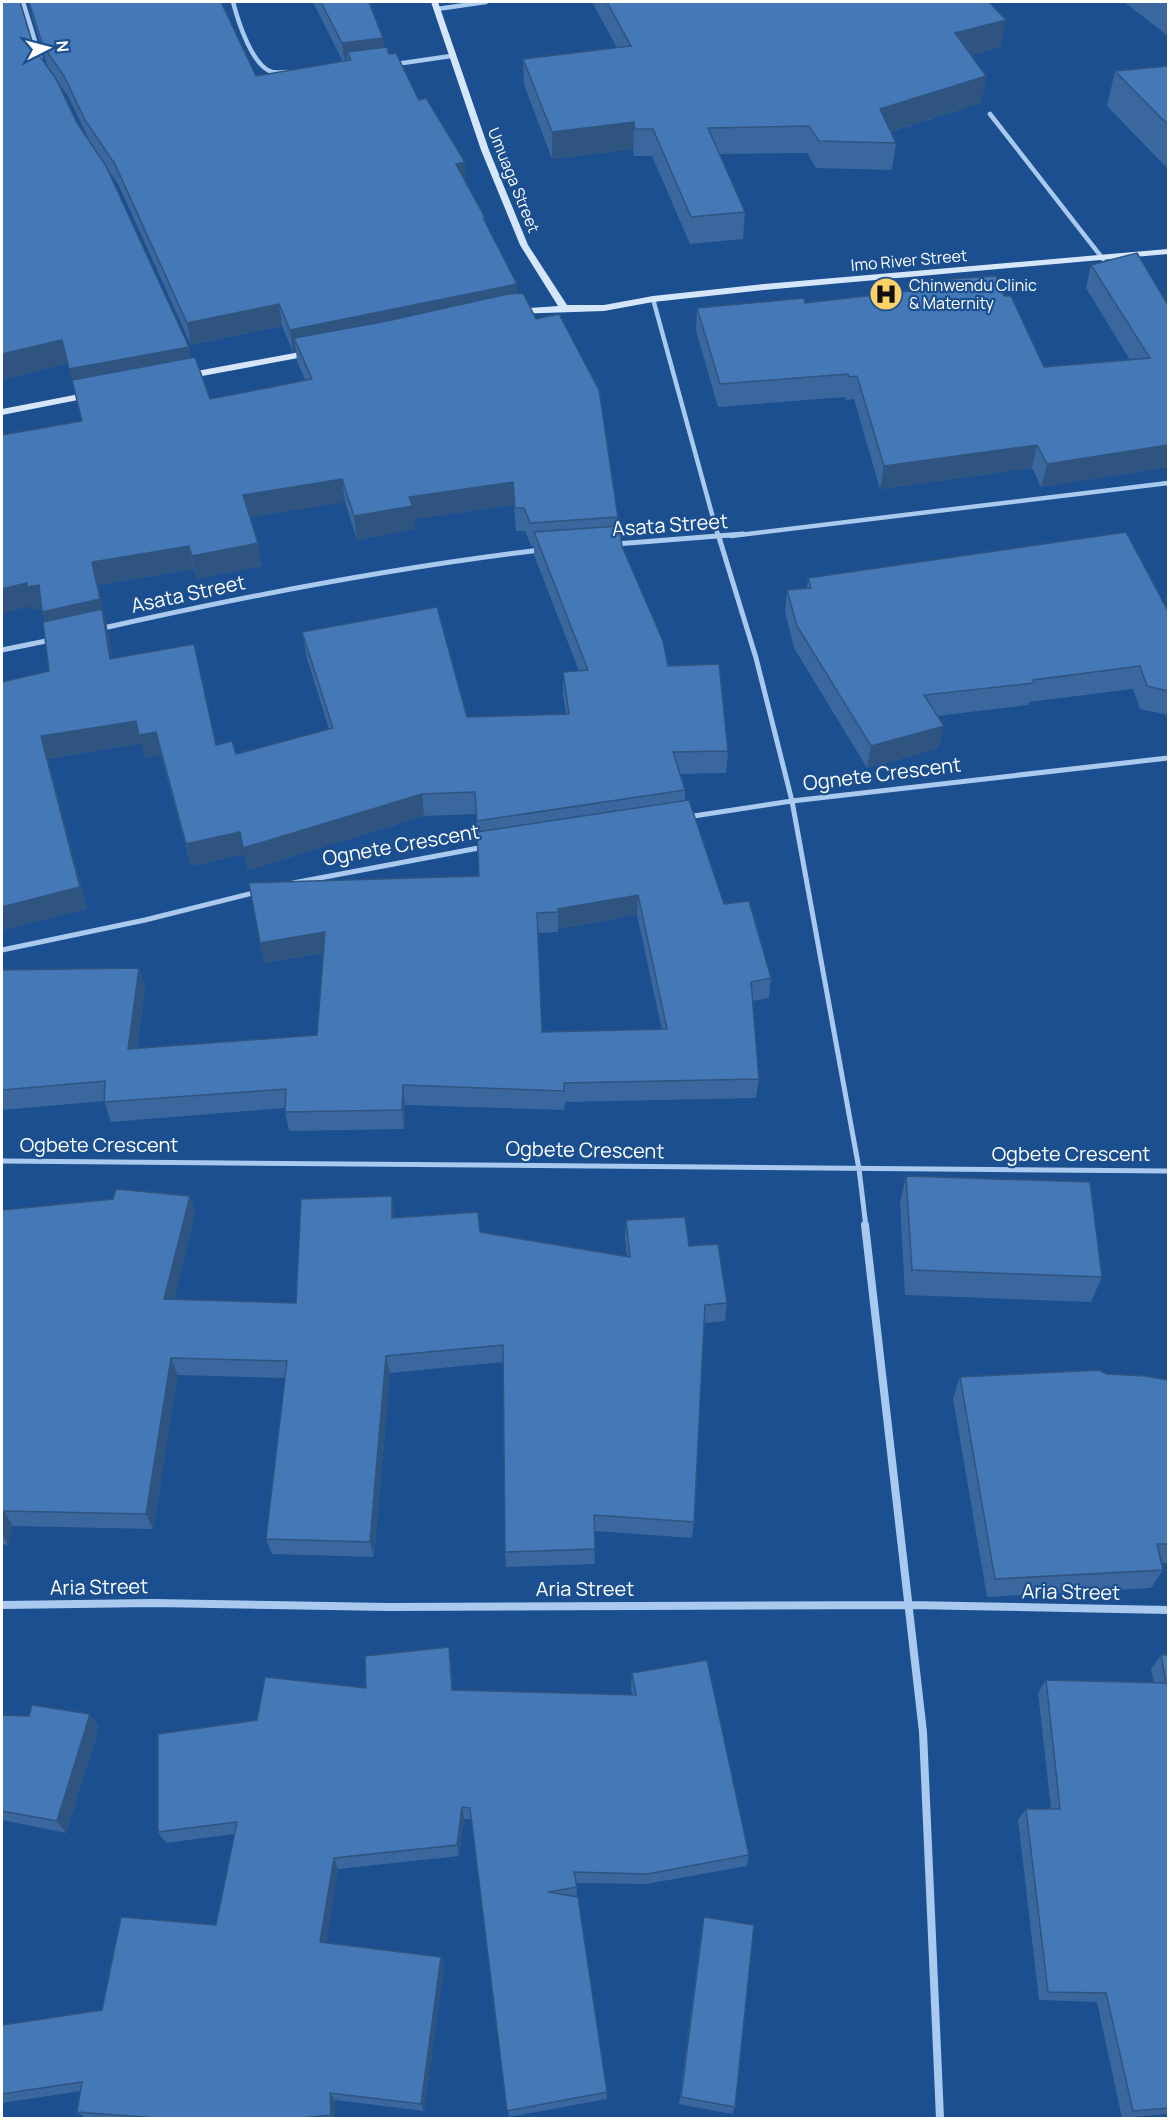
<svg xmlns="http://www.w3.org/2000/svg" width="1170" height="2120" viewBox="0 0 1170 2120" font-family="Manrope,sans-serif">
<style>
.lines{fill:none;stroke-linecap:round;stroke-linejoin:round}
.street-far2{stroke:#a9c9ee;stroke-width:4.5}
.street-far1{stroke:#a9c9ee;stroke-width:5}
.street{stroke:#a9c9ee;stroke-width:8}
.secondary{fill:#d6e6fa;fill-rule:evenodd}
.wall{fill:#3a679d;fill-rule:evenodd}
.shaded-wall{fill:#305480}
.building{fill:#4478b7;stroke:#305480;stroke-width:1.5;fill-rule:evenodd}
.labels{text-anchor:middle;stroke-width:4.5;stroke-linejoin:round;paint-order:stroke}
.far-street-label{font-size:16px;fill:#fff;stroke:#1b4f8f}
.far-poi-label{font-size:16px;fill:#fff;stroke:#1b4f8f;text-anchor:start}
.street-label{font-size:20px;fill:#fff;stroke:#1b4f8f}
</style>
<rect width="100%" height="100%" fill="#1b4f8f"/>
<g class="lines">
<!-- street-far2 -->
<path class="street-far2" d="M 23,2 L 41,61
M 233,2 C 238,21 252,66 272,72 C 277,73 283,72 287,72
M 437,9 L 486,2
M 396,64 L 451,56
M 990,114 L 1103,259
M 653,299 L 718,536
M 731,536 L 1168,483"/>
<!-- street-far1 -->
<path class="street-far1" d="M 718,534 L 756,658 L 792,801 L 859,1169 L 866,1227
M 616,544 L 743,534
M 99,629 C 245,596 391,568 540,550
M 2,650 L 51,640
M 687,817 L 792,801 L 1168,758
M 293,883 L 484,847
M 2,950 L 145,920 L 257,892
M 2,1161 L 1168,1171"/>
<!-- street -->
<path class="street" d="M 865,1225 L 923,1732 L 940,2118
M 2,1605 L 154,1603 L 389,1607 L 910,1605 L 1168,1610"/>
<!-- secondary -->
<path class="secondary" d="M 431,2 L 438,2 L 489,150 L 528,245 L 567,305 L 604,305 L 653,296 L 764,284 L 1168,249 L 1168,254 L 764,290 L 653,302 L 604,311 L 513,314 L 513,310 L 516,309 L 558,306 L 520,245 L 481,150 Z
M 311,350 L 316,353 L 314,355 L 186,379 L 181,376 L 186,373 Z
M 90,392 L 93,393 L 93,397 L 2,415 L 2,409 Z"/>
</g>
<!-- wall -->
<path class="wall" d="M 2,2 L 48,67 L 32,16 L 29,2 L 221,2 L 256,76 L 343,62 L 313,2 L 369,2 L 383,38 L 384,48 L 389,54 L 419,100 L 465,162 L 465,181 L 485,218 L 486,223 L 618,517 L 618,526 L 622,546 L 668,666 L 728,751 L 726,773 L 680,774 L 685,790 L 685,801 L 724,904 L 771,978 L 769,998 L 752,1001 L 759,1079 L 756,1098 L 565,1102 L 564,1110 L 405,1105 L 404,1129 L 289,1131 L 285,1112 L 285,1108 L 111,1122 L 104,1101 L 2,1110 L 2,970 L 139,968 L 145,988 L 137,1049 L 317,1035 L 324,953 L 264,963 L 260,943 L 479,876 L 476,814 L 424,816 L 248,870 L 244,854 L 191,866 L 161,755 L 145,758 L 141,743 L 48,759 L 87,909 L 2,930 L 2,682 L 49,671 L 45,621 L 41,609 L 34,610 L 33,606 L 82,421 L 68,363 L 2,380 ZM 57,80 L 69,98 L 90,142 L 119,186 L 191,345 L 282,326 L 293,352 L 296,351 L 297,362 L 306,381 L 210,399 ZM 345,502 L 357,540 L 415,529 L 414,519 L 514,505 L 516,531 L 525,531 L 531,546 L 534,546 L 534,555 L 579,671 L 563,672 L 563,695 L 566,714 L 467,717 L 302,632 L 306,655 L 329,729 L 236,754 L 216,745 L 112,658 L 108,632 L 98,585 L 194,569 L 196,579 L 262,566 L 250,517 ZM 637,915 L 662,1030 L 542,1032 L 538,933 L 558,932 L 558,929 Z
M 592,2 L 989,2 L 1001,47 L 971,55 L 986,76 L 981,103 L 891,132 L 896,143 L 892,170 L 816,168 L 807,153 L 720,154 L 745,212 L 743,239 L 690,244 L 652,156 L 634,156 L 633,149 L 552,159 L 524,85 L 523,59 L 617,48 Z
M 1124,2 L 1168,2 L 1168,36 Z
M 1168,66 L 1168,169 L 1107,106 L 1115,71 Z
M 1137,253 L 1168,467 L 1041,487 L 1032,468 L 880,489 L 854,399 L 846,400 L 845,397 L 718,407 L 696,331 L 697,308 L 805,303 L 949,287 L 950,279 L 1004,296 L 1044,367 L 1130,360 L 1086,288 L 1091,265 Z
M 808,578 L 1168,611 L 1168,715 L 1140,709 L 1133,689 L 1029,702 L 1028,705 L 937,716 L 939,748 L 867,768 L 794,648 L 785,612 L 787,590 L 807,588 Z
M 906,1176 L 1102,1277 L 1091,1302 L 905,1295 L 900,1203 Z
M 190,1196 L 195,1214 L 174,1300 L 296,1303 L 395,1215 L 395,1218 L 627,1256 L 625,1239 L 626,1220 L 689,1246 L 727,1303 L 725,1321 L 704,1323 L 694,1522 L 692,1538 L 594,1531 L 595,1564 L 506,1567 L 505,1552 L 504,1362 L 390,1373 L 374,1557 L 272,1554 L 266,1539 L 285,1378 L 178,1375 L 153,1529 L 13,1526 L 8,1545 L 2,1544 L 2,1210 Z
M 1107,1374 L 1168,1380 L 1168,1563 L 1161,1563 L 1163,1570 L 1151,1588 L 987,1597 L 953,1398 L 960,1377 Z
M 1161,1655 L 1168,1655 L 1168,2114 L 1122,2118 L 1097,2002 L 1039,2000 L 1018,1820 L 1026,1809 L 1051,1809 L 1038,1693 L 1046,1680 L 1154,1683 L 1151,1669 Z
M 451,1661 L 453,1690 L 632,1695 L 631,1687 L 632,1673 L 749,1855 L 747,1866 L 646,1884 L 576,1883 L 577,1897 L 607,2092 L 607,2099 L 509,2117 L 472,1819 L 464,1819 L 459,1856 L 338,1869 L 326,1943 L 441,1957 L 444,1966 L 424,2111 L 335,2100 L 335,2118 L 86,2118 L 77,2112 L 81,2091 L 2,2103 L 2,2025 L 102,2010 L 216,1925 L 234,1834 L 166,1843 L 158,1832 L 257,1720 L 366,1688 Z
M 2,1715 L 99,1727 L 66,1833 L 2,1820 Z
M 704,1917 L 735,2107 L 732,2114 L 679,2104 L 702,1927 Z"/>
<!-- shaded-wall -->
<path class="shaded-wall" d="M 1006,20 L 1001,47 L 951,60 L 955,33 Z
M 383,38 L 385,60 L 347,52 L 348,65 L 345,65 L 342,43 Z
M 986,76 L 981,103 L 877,136 L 880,109 Z
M 634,122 L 633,149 L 552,159 L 552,132 Z
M 465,162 L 466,184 L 456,164 Z
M 517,284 L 518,306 L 294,338 L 296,351 L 293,352 L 290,330 Z
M 279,304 L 282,326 L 191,345 L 187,323 Z
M 62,340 L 68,363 L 2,380 L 2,354 Z
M 189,347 L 193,371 L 75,393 L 69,369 Z
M 1037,445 L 1032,468 L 880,489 L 884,466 Z
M 1168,445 L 1168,467 L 1041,487 L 1047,464 Z
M 342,479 L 345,502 L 247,518 L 243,495 Z
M 513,482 L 514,505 L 414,519 L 415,529 L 357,540 L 354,516 L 409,497 Z
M 258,543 L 262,566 L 196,579 L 192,556 Z
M 189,546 L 194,569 L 98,585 L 108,632 L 116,682 L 48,635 L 42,612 L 92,562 Z
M 27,583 L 39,585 L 45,608 L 34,610 L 33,606 L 2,613 L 2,589 Z
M 136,721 L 156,732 L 161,755 L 145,758 L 141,743 L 48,759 L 87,909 L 2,930 L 2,907 L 41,736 Z
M 944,726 L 939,748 L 867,768 L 871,746 Z
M 422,794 L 424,816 L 248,870 L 244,854 L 191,866 L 186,844 L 240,832 Z
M 638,895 L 637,915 L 558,929 L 558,909 Z
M 325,932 L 329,952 L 264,963 L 260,943 Z
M 139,968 L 145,988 L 134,1069 L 128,1049 Z
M 403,1085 L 405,1105 L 404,1129 L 402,1110 Z
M 190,1196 L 195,1214 L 170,1317 L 164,1299 Z
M 392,1196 L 395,1215 L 394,1237 L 392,1218 Z
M 386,1356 L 390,1373 L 374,1557 L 370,1542 Z
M 171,1358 L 178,1375 L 153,1529 L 146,1514 Z
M 4,1511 L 13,1526 L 8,1545 L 2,1534 L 2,1519 Z
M 449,1647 L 451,1661 L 454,1703 L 452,1690 Z
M 90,1714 L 99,1727 L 66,1833 L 57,1821 Z
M 462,1807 L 464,1819 L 459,1856 L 457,1845 Z
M 334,1858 L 338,1869 L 325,1951 L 320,1942 Z
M 441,1957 L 444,1966 L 424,2111 L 421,2104 Z
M 330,2093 L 335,2100 L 335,2118 L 333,2118 L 331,2115 Z"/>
<!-- building -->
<path class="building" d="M 2,2 L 20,2 L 34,48 L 56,79 L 77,123 L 106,166 L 189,347 L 69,369 L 62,340 L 2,354 Z
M 29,2 L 221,2 L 256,76 L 351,60 L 347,52 L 387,47 L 389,54 L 396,53 L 419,100 L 426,98 L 465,162 L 456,164 L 485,218 L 483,218 L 517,284 L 290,330 L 279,304 L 187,323 L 115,164 L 85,120 L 64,76 L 43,46 Z
M 321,2 L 369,2 L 383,38 L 342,43 Z
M 607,2 L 989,2 L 1006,20 L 955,33 L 986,76 L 880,109 L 896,143 L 819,141 L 809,126 L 708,128 L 745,212 L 691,217 L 653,129 L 635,129 L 634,122 L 552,132 L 523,59 L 631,46 Z
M 1168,66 L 1168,125 L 1115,71 Z
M 1137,253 L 1168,305 L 1168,445 L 1047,464 L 1037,445 L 884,466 L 857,376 L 849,377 L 848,374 L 720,384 L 697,308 L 804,298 L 805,303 L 953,286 L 950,279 L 996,276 L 1004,296 L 1011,296 L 1044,367 L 1150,358 L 1091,265 Z
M 523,293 L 536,319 L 559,314 L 599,390 L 618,517 L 530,523 L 524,508 L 515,508 L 513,482 L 409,497 L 413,506 L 354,516 L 342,479 L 243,495 L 258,543 L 192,556 L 189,546 L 92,562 L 100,599 L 42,612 L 39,585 L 27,587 L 27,583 L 2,589 L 2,435 L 82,421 L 72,380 L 195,357 L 210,399 L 312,379 L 294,338 L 387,321 L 508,294 Z
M 619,526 L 622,546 L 663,641 L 668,666 L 719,664 L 728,751 L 673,752 L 685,790 L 477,821 L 475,792 L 422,794 L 243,848 L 240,832 L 186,844 L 156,732 L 139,735 L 136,721 L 41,736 L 80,887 L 2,907 L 2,682 L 49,671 L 43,622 L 102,609 L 110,659 L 194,644 L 216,745 L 232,741 L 236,754 L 333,728 L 302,632 L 437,607 L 467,717 L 569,714 L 563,672 L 588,670 L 534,532 Z
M 1126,532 L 1168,611 L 1168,691 L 1147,686 L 1140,666 L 1033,680 L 1034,683 L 924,695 L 944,726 L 871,746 L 797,626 L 787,590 L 811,588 L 808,578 Z
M 689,800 L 724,904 L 749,901 L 771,978 L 751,982 L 759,1079 L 564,1083 L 564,1091 L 403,1085 L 402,1110 L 285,1112 L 286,1089 L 104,1102 L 105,1081 L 2,1090 L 2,970 L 139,968 L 128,1049 L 317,1035 L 325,932 L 260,943 L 249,883 L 479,876 L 477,832 ZM 638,895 L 667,1029 L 542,1032 L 537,913 L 558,912 L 558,909 Z
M 906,1176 L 1090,1182 L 1102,1277 L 912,1270 Z
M 116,1189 L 190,1196 L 164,1299 L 296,1303 L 301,1199 L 392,1196 L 392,1218 L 478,1212 L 480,1232 L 630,1257 L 626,1220 L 685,1217 L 689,1246 L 718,1244 L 727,1303 L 705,1305 L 694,1522 L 594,1515 L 595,1549 L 505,1552 L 503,1345 L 386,1356 L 370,1542 L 266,1539 L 287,1361 L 171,1358 L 146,1514 L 4,1511 L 2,1519 L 2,1210 L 113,1199 Z
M 1099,1370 L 1107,1374 L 1145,1376 L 1168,1380 L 1168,1544 L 1157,1544 L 1163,1570 L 995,1579 L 960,1377 Z
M 449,1647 L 452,1690 L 636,1695 L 632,1673 L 707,1660 L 749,1855 L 647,1874 L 574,1872 L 577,1887 L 548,1892 L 578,1897 L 607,2092 L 507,2111 L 470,1808 L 462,1807 L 457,1845 L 334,1858 L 320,1942 L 441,1957 L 421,2104 L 330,2093 L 331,2115 L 300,2118 L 157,2118 L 77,2112 L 82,2082 L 2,2094 L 2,2025 L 102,2010 L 121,1917 L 216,1925 L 237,1822 L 158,1832 L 158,1734 L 257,1720 L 265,1677 L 366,1688 L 365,1656 Z
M 1161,1655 L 1168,1655 L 1168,2108 L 1133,2111 L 1106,1993 L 1048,1992 L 1026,1809 L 1060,1809 L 1046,1680 L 1166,1683 Z
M 32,1705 L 90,1714 L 57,1821 L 2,1811 L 2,1715 L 29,1716 Z
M 704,1917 L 754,1925 L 735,2107 L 681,2097 Z"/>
<!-- icons -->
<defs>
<g id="hospital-disc" transform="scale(1.725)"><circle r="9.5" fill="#ffd166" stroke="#1b4f8f"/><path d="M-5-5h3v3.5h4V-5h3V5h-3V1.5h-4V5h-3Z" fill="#111"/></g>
</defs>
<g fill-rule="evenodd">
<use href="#hospital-disc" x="886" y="294"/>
</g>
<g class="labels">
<!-- far-street labels -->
<g class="far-street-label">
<text transform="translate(514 180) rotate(68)" y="6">Umuaga Street</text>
<text transform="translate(909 260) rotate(-5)" y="6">Imo River Street</text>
</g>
<!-- far-poi labels -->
<g class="far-poi-label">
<text x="909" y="291">Chinwendu Clinic<tspan x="909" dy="18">&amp; Maternity</tspan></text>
</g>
<!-- street labels -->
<g class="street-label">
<text transform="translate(670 525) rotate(-4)" y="7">Asata Street</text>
<text transform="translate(188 594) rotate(-12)" y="7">Asata Street</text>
<text transform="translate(882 774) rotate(-7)" y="7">Ognete Crescent</text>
<text transform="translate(401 845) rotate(-10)" y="7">Ognete Crescent</text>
<text x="99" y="1152">Ogbete Crescent</text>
<text transform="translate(585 1150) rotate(1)" y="7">Ogbete Crescent</text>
<text x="1071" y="1161">Ogbete Crescent</text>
<text transform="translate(99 1587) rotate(-1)" y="7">Aria Street</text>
<text x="585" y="1596">Aria Street</text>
<text transform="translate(1071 1592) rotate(1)" y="7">Aria Street</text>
</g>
</g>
<!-- border -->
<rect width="1170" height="2120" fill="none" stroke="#ffffff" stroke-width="6"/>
<!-- north arrow -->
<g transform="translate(48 48) rotate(84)" stroke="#1b4f8f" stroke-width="4.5" paint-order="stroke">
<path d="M0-4.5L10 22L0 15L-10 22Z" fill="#ffffff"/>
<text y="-9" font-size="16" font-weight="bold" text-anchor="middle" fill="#ffffff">N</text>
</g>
</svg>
